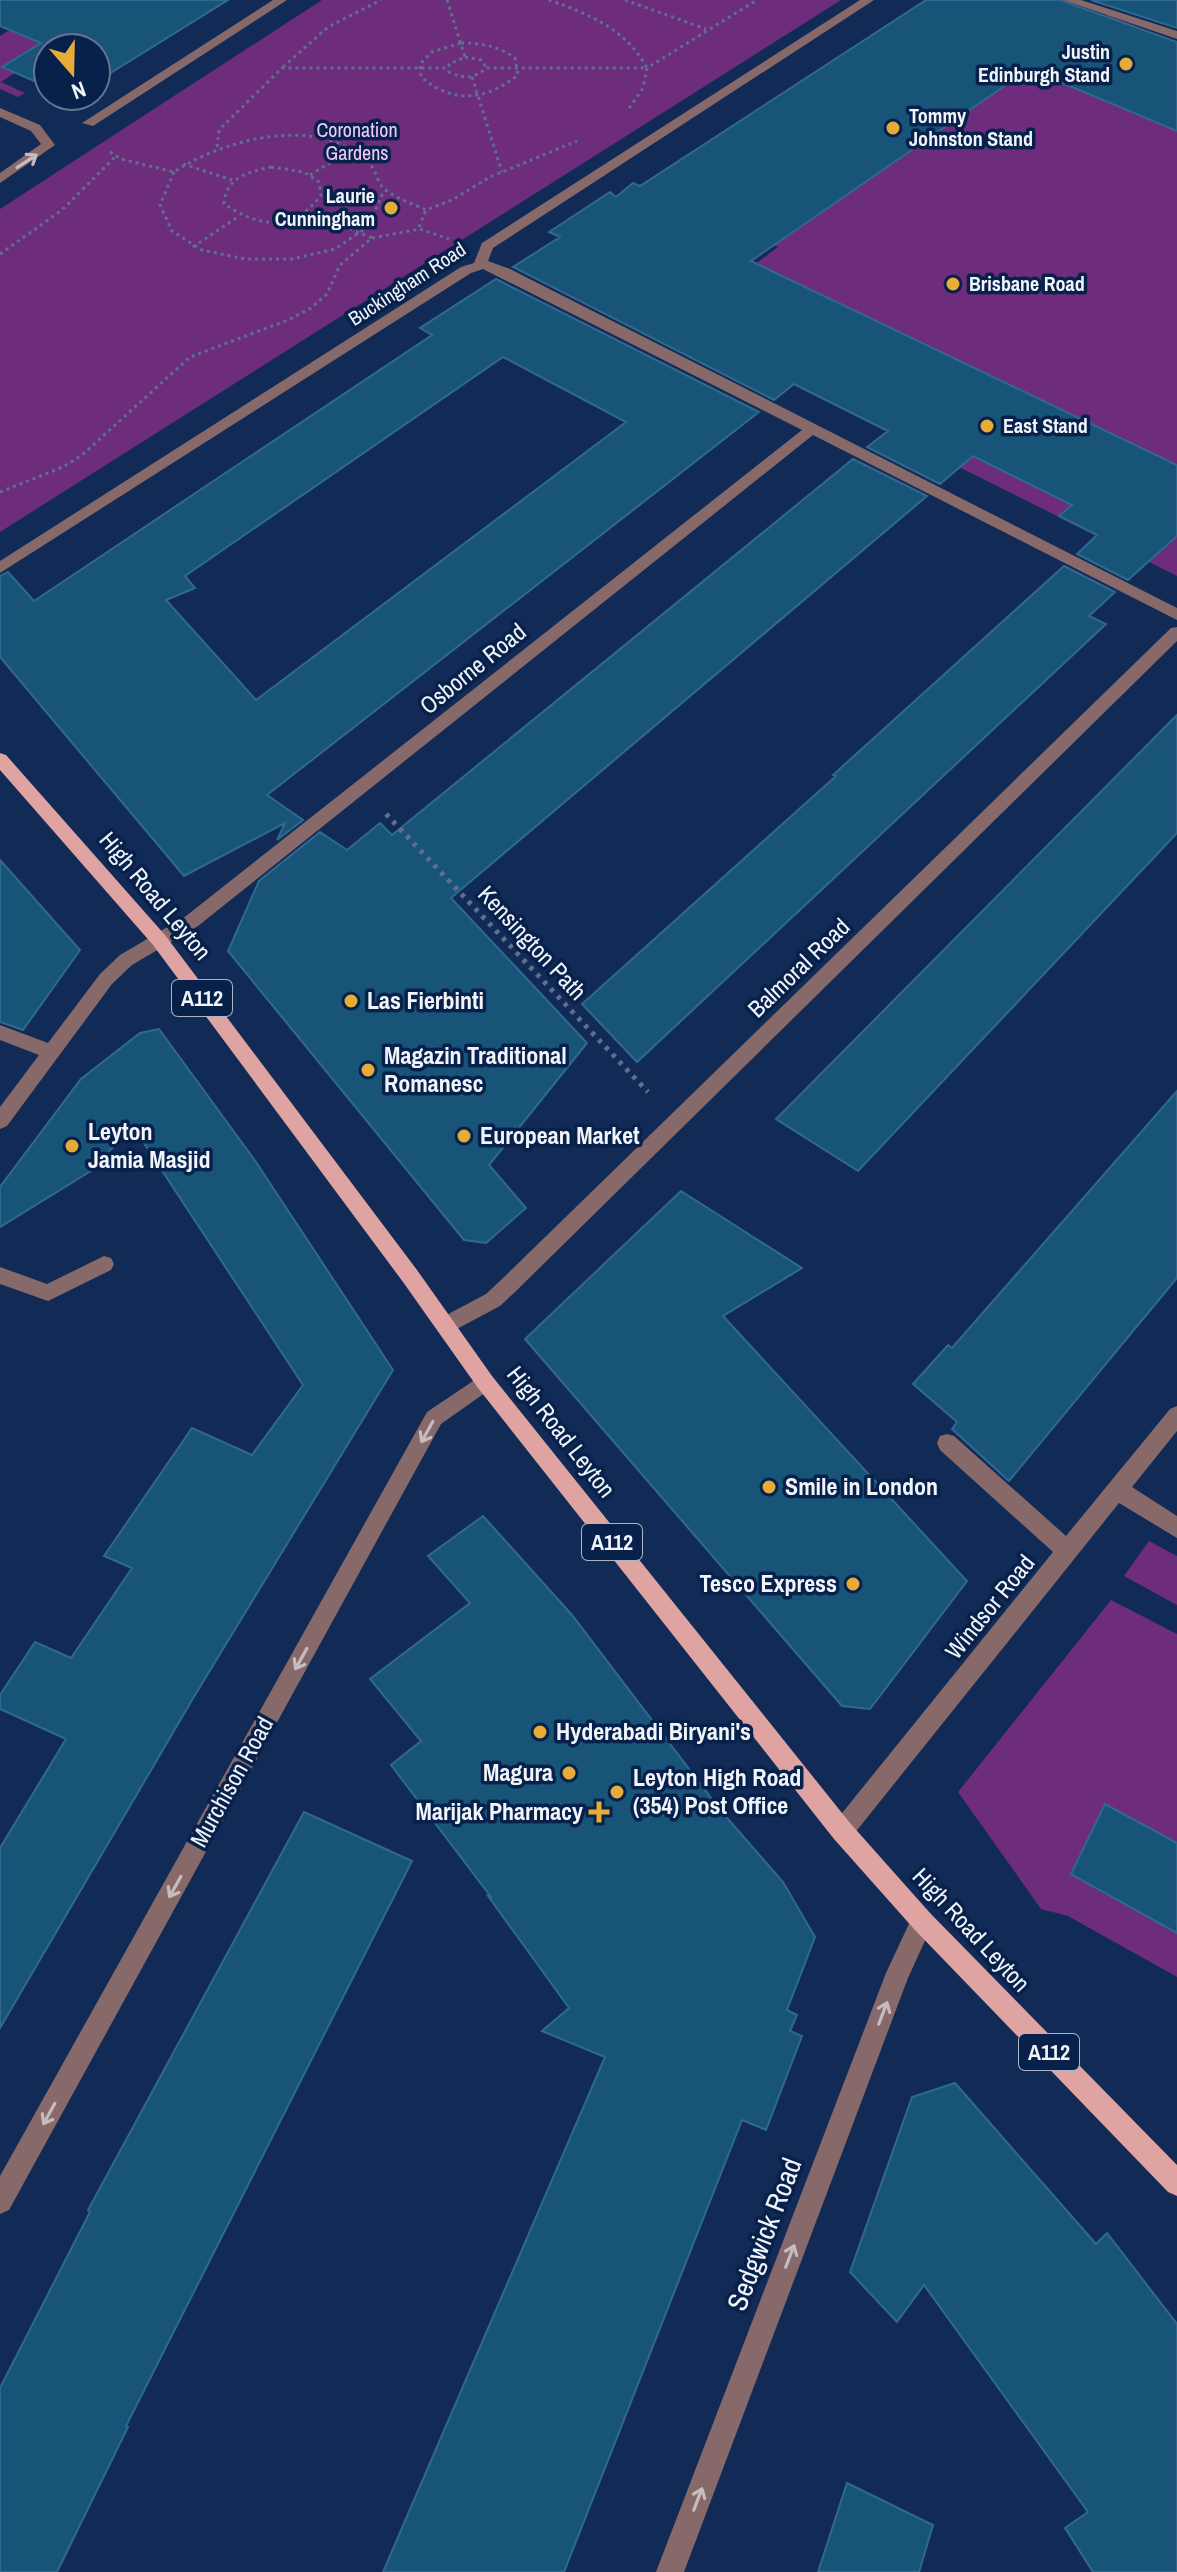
<svg xmlns="http://www.w3.org/2000/svg" width="1177" height="2572" viewBox="0 0 1177 2572" font-family="'Archivo Narrow',sans-serif">
<style>
.green{fill:#6d2c7c}
.building{fill:#185478;stroke:#30698f;stroke-width:2;fill-rule:evenodd}
.lines{fill:none;stroke-linecap:round;stroke-linejoin:round}
.path-far1{stroke:#5e708e;stroke-width:3;stroke-dasharray:3 4;stroke-linecap:butt}
.path{stroke:#5e708e;stroke-width:5;stroke-dasharray:4 6;stroke-linecap:butt}
.minor{fill:#866968;fill-rule:evenodd}
.major{fill:#dfa3a2;fill-rule:evenodd}
.oneway{stroke:#c6bcc0}
.poi-dot{fill:#e7ac37;stroke:#07214b;stroke-width:3}
.labels{text-anchor:middle;stroke-width:7;stroke-linejoin:round;paint-order:stroke}
.far-poi-label{font-size:20px;font-weight:bold;fill:#f1f4fa;stroke:#07214b;text-anchor:start}
.far-park-label{font-size:20px;fill:#f1cafa;stroke:#07214b}
.far-street-label{font-size:20px;fill:#f1f4fa;stroke:#07214b}
.shield{fill:#07214b;stroke:#abb5c6;stroke-width:2}
.shield-label{font-size:22px;font-weight:bold;fill:#f1f4fa}
.street-label{font-size:24px;fill:#f1f4fa;stroke:#07214b}
.poi-label{font-size:24px;font-weight:bold;fill:#f1f4fa;stroke:#07214b;text-anchor:start}
.near-street-label{font-size:28px;fill:#f1f4fa;stroke:#07214b}
</style>
<rect width="100%" height="100%" fill="#112b56"/>
<!-- green -->
<path class="green" d="M 322,0 L 841,0 L 0,532 L 0,209 Z
M 41,11 L 48,48 L 48,71 L 17,58 L 3,67 L 15,73 L 1,82 L 25,93 L 18,97 L 0,89 L 0,36 Z
M 1108,15 L 1177,43 L 1177,576 L 849,412 L 679,321 L 778,247 L 743,236 L 933,35 L 1024,75 Z
M 1149,1541 L 1177,1556 L 1177,1605 L 1124,1576 Z
M 1111,1600 L 1177,1634 L 1177,1843 L 1105,1804 L 1071,1874 L 1177,1933 L 1177,1977 L 1068,1916 L 1041,1909 L 958,1792 Z"/>
<!-- building -->
<path class="building" d="M 0,0 L 228,0 L 96,82 L 96,48 L 48,48 L 48,87 L 2,67 L 41,43 L 0,26 Z
M 926,0 L 1060,0 L 1177,42 L 1177,131 L 1029,69 L 751,261 L 1177,465 L 1177,536 L 1128,580 L 1077,554 L 1097,535 L 1059,516 L 1072,505 L 973,456 L 940,484 L 867,447 L 888,431 L 794,384 L 774,400 L 513,267 L 560,237 L 549,232 L 610,192 L 616,197 L 633,183 L 640,186 Z
M 1091,0 L 1177,0 L 1177,28 Z
M 496,279 L 759,412 L 267,795 L 303,820 L 277,840 L 285,823 L 184,876 L 0,657 L 0,576 L 8,572 L 34,601 L 432,335 L 420,328 ZM 503,357 L 626,422 L 256,700 L 166,600 L 195,588 L 185,576 Z
M 853,459 L 927,496 L 451,898 L 587,1043 L 489,1165 L 526,1208 L 486,1243 L 464,1240 L 228,951 L 259,881 L 320,832 L 347,850 L 380,823 L 392,835 Z
M 1064,566 L 1115,592 L 1089,616 L 1106,624 L 637,1062 L 582,1004 L 836,776 L 833,775 Z
M 1177,715 L 1177,833 L 858,1171 L 776,1119 Z
M 0,860 L 80,950 L 23,1030 L 0,1022 Z
M 159,1029 L 256,1162 L 393,1370 L 195,1695 L 0,2028 L 0,1848 L 66,1739 L 0,1709 L 0,1695 L 35,1642 L 71,1658 L 132,1568 L 104,1556 L 192,1428 L 252,1455 L 303,1385 L 132,1125 L 94,1169 L 0,1227 L 0,1187 L 81,1079 L 140,1033 Z
M 1177,1091 L 1177,1278 L 1009,1481 L 952,1429 L 957,1422 L 913,1384 L 948,1345 L 952,1348 Z
M 681,1191 L 802,1268 L 723,1316 L 967,1581 L 870,1709 L 842,1706 L 525,1339 Z
M 483,1516 L 572,1615 L 721,1811 L 783,1882 L 815,1937 L 787,2010 L 797,2015 L 790,2031 L 802,2036 L 766,2130 L 742,2120 L 564,2572 L 383,2572 L 605,2057 L 542,2031 L 569,2008 L 488,1896 L 491,1897 L 391,1765 L 421,1741 L 370,1679 L 470,1603 L 428,1556 Z
M 1105,1804 L 1177,1843 L 1177,1933 L 1071,1874 Z
M 304,1812 L 412,1861 L 126,2426 L 128,2427 L 57,2572 L 0,2572 L 0,2388 L 90,2212 L 88,2210 Z
M 955,2083 L 1096,2244 L 1107,2233 L 1177,2324 L 1177,2572 L 1093,2572 L 1065,2528 L 1088,2512 L 924,2285 L 897,2322 L 850,2272 L 912,2097 Z
M 847,2483 L 933,2525 L 919,2572 L 818,2572 Z"/>
<g class="lines">
<!-- path-far1 -->
<path class="path-far1" d="M 447,0 L 465,57 L 449,64 L 449,72 C 465,79 473,79 487,68 L 647,68 C 626,29 589,14 549,0
M 625,0 L 706,29
M 461,43 C 481,43 498,46 515,58 L 518,75 C 486,100 454,105 421,77 L 420,64 L 432,52 Z
M 465,57 L 481,60 L 487,68
M 283,67 L 328,27 L 381,0
M 472,77 L 502,172
M 629,108 L 643,88 L 647,68 L 757,0
M 217,147 L 219,130 L 282,68 L 447,68
M 110,152 L 121,159 L 174,172 C 219,142 301,119 351,150 C 357,154 366,160 371,165 C 377,173 378,186 387,191 C 398,199 413,204 426,210 L 452,200 L 490,177 L 577,141
M 183,164 L 232,180
M 271,167 L 304,172 L 319,182 L 321,195 C 293,233 259,227 224,204 C 226,177 248,172 271,167 Z
M 174,172 L 160,205 L 172,231 L 202,250 L 245,259 L 292,259 L 335,249 L 369,226 L 384,190
M 310,175 L 349,151
M 419,227 L 426,210
M 372,238 L 420,229 L 449,239
M 193,247 L 239,216
M 0,254 L 62,210 L 115,157
M 0,492 L 63,467 L 82,455 L 190,357 L 288,320 L 311,308 L 327,294 L 340,265 L 372,238 L 309,212"/>
<!-- path -->
<path class="path" d="M 386,814 L 648,1092"/>
<!-- minor -->
<path class="minor" d="M 273,0 L 287,0 L 93,126 L 82,123 Z
M 860,0 L 874,0 L 493,248 L 488,261 L 510,269 L 1177,608 L 1177,620 L 813,435 L 198,926 L 132,965 L 112,984 L 7,1126 L 0,1129 L 0,1107 L 39,1055 L 0,1040 L 0,1025 L 48,1043 L 100,974 L 120,955 L 186,916 L 802,430 L 483,269 L 471,273 L 0,573 L 0,561 L 461,267 L 474,263 L 482,243 Z
M 1063,0 L 1081,0 L 1177,31 L 1177,39 Z
M 0,108 L 40,125 L 55,145 L 0,183 L 0,173 L 41,144 L 31,131 L 0,117 Z
M 1177,627 L 1177,641 L 515,1292 L 500,1306 L 453,1331 L 446,1334 L 439,1331 L 436,1325 L 439,1319 L 486,1294 L 501,1280 L 1171,628 Z
M 104,1256 L 111,1258 L 114,1264 L 111,1270 L 48,1301 L 0,1284 L 0,1267 L 47,1284 Z
M 485,1373 L 492,1376 L 495,1382 L 492,1388 L 441,1424 L 9,2210 L 0,2214 L 0,2176 L 427,1412 Z
M 1177,1406 L 1177,1431 L 1132,1487 L 1177,1516 L 1177,1538 L 1119,1503 L 850,1839 L 842,1842 L 834,1839 L 830,1831 L 834,1823 L 1053,1552 L 940,1450 L 937,1443 L 940,1436 L 947,1434 L 954,1436 L 1066,1536 L 1170,1409 Z
M 922,1909 L 930,1913 L 934,1921 L 908,1978 L 684,2572 L 656,2572 L 886,1973 L 914,1913 Z"/>
<!-- major -->
<path class="major" d="M 0,753 L 6,755 L 165,935 L 417,1270 L 492,1376 L 850,1823 L 930,1913 L 1177,2165 L 1177,2196 L 1168,2192 L 914,1929 L 834,1839 L 478,1388 L 403,1282 L 153,945 L 0,770 Z"/>
</g>
<!-- one-way arrows -->
<defs><path id="oneway-shaft" d="M-6 0H5M1.5-3L5.5 0L1.5 3" fill="none" stroke-width="1.6" stroke-linecap="round" stroke-linejoin="round" transform="scale(2)"/></defs>
<g class="oneway">
<use href="#oneway-shaft" transform="translate(27 161) rotate(-33)"/>
<use href="#oneway-shaft" transform="translate(427 1432) rotate(119)"/>
<use href="#oneway-shaft" transform="translate(301 1659) rotate(119)"/>
<use href="#oneway-shaft" transform="translate(175 1887) rotate(119)"/>
<use href="#oneway-shaft" transform="translate(883 2013) rotate(-69)"/>
<use href="#oneway-shaft" transform="translate(49 2114) rotate(119)"/>
<use href="#oneway-shaft" transform="translate(790 2256) rotate(-69)"/>
<use href="#oneway-shaft" transform="translate(698 2499) rotate(-69)"/>
</g>
<!-- markers -->
<g class="poi-dot">
<circle cx="1126" cy="64" r="8"/>
<circle cx="893" cy="128" r="8"/>
<circle cx="391" cy="208" r="8"/>
<circle cx="953" cy="284" r="8"/>
<circle cx="987" cy="426" r="8"/>
<circle cx="351" cy="1001" r="8"/>
<circle cx="368" cy="1070" r="8"/>
<circle cx="464" cy="1136" r="8"/>
<circle cx="72" cy="1146" r="8"/>
<circle cx="769" cy="1487" r="8"/>
<circle cx="853" cy="1584" r="8"/>
<circle cx="540" cy="1732" r="8"/>
<circle cx="569" cy="1773" r="8"/>
<circle cx="617" cy="1792" r="8"/>
<path d="M595 1800h8v8h8v8h-8v8h-8v-8h-8v-8h8z"/>
</g>
<g class="labels">
<!-- far-poi labels -->
<g class="far-poi-label">
<text x="1110" y="59" text-anchor="end">Justin<tspan x="1110" dy="23">Edinburgh Stand</tspan></text>
<text x="909" y="123">Tommy<tspan x="909" dy="23">Johnston Stand</tspan></text>
<text x="375" y="203" text-anchor="end">Laurie<tspan x="375" dy="23">Cunningham</tspan></text>
<text x="969" y="291">Brisbane Road</text>
<text x="1003" y="433">East Stand</text>
</g>
<!-- far-park labels -->
<g class="far-park-label">
<text x="357" y="137">Coronation<tspan x="357" dy="23">Gardens</tspan></text>
</g>
<!-- far-street labels -->
<g class="far-street-label">
<text transform="translate(407 284) rotate(-33)" y="7">Buckingham Road</text>
</g>
<!-- shield labels -->
<g class="shield">
<rect x="172" y="980" width="60" height="36" rx="6"/>
<rect x="582" y="1524" width="60" height="36" rx="6"/>
<rect x="1019" y="2034" width="60" height="36" rx="6"/>
</g>
<g class="shield-label">
<text x="202" y="1006">A112</text>
<text x="612" y="1550">A112</text>
<text x="1049" y="2060">A112</text>
</g>
<!-- street labels -->
<g class="street-label">
<text transform="translate(473 669) rotate(-39)" y="8">Osborne Road</text>
<text transform="translate(155 896) rotate(50)" y="8">High Road Leyton</text>
<text transform="translate(532 943) rotate(47)" y="8">Kensington Path</text>
<text transform="translate(799 968) rotate(-44)" y="8">Balmoral Road</text>
<text transform="translate(561 1432) rotate(52)" y="8">High Road Leyton</text>
<text transform="translate(990 1607) rotate(-51)" y="8">Windsor Road</text>
<text transform="translate(232 1782) rotate(-61)" y="8">Murchison Road</text>
<text transform="translate(971 1930) rotate(47)" y="8">High Road Leyton</text>
</g>
<!-- poi labels -->
<g class="poi-label">
<text x="367" y="1009">Las Fierbinti</text>
<text x="384" y="1064">Magazin Traditional<tspan x="384" dy="28">Romanesc</tspan></text>
<text x="88" y="1140">Leyton<tspan x="88" dy="28">Jamia Masjid</tspan></text>
<text x="480" y="1144">European Market</text>
<text x="785" y="1495">Smile in London</text>
<text x="837" y="1592" text-anchor="end">Tesco Express</text>
<text x="556" y="1740">Hyderabadi Biryani's</text>
<text x="553" y="1781" text-anchor="end">Magura</text>
<text x="633" y="1786">Leyton High Road<tspan x="633" dy="28">(354) Post Office</tspan></text>
<text x="583" y="1820" text-anchor="end">Marijak Pharmacy</text>
</g>
<!-- near-street labels -->
<g class="near-street-label">
<text transform="translate(764 2234) rotate(-69)" y="10">Sedgwick Road</text>
</g>
</g>
<!-- north arrow -->
<g transform="translate(72 72) rotate(160)"><circle r="38" fill="#07214b" stroke="#657591" stroke-width="2"/>
<path d="M0-6L14 30L0 20L-14 30Z" fill="#e7ac37"/>
<text y="-12" font-size="22" font-weight="bold" text-anchor="middle" fill="#f1f4fa">N</text>
</g>
</svg>
